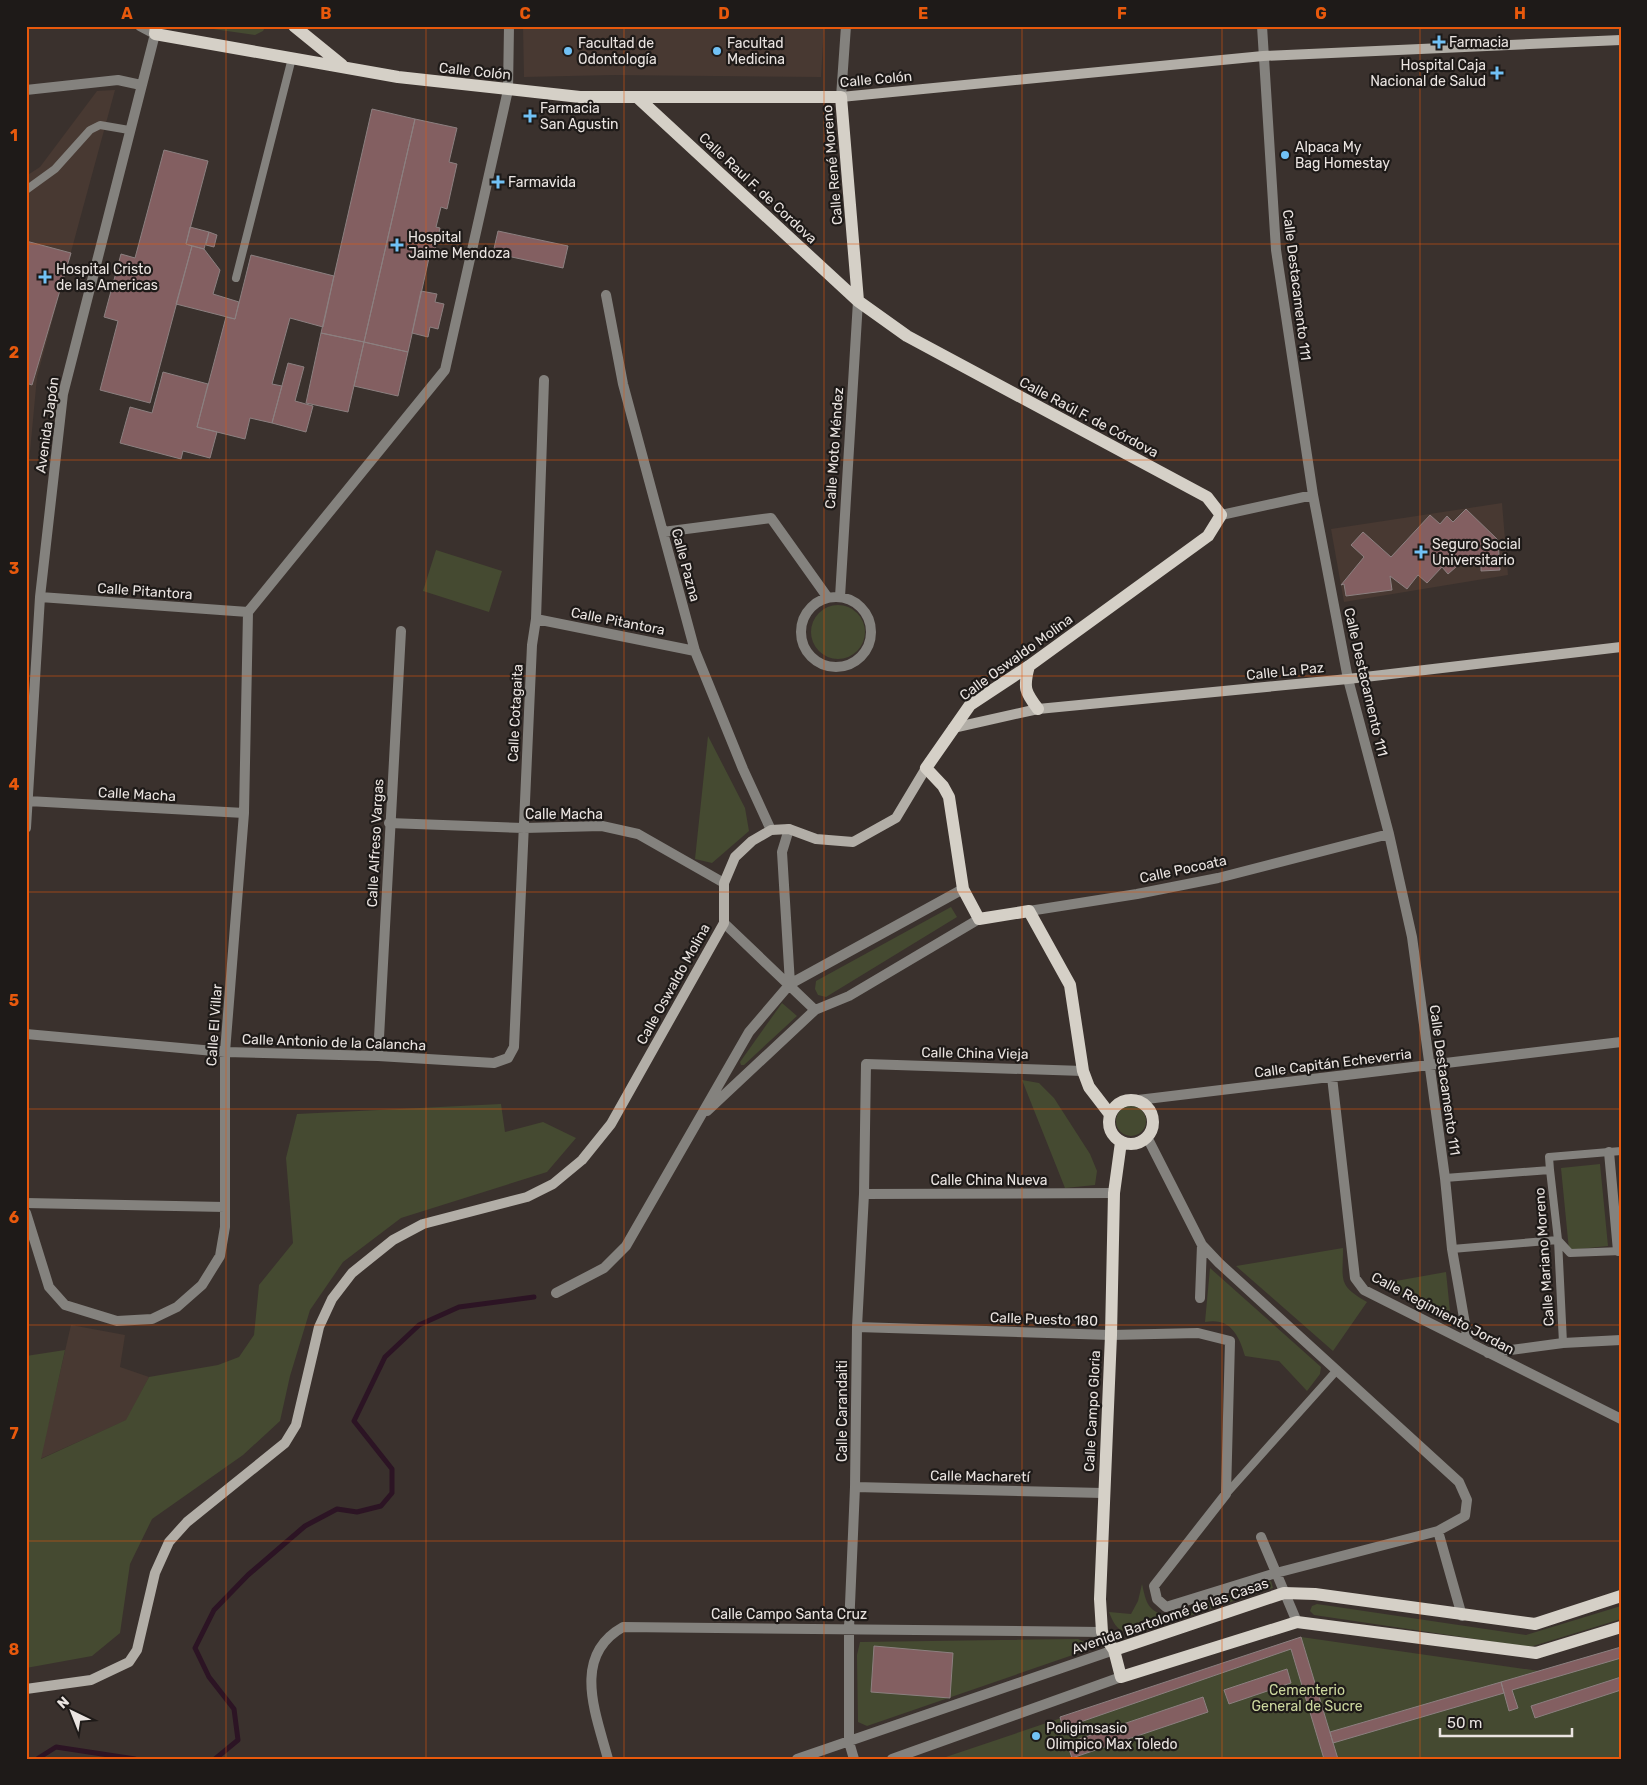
<svg xmlns="http://www.w3.org/2000/svg" width="1647" height="1785" viewBox="0 0 1647 1785" font-family="Rubik,sans-serif">
<style>
.built{fill:#483932}
.green{fill:#454a31}
.lines{fill:none;stroke-linecap:round;stroke-linejoin:round}
.stream{stroke:#2c1424;stroke-width:5}
.building{fill:#835f61;stroke:#8c8080}
.lane{stroke:#84827e;stroke-width:8}
.street{stroke:#84827e;stroke-width:10}
.secondary{stroke:#b2aea7;stroke-width:10}
.primary{stroke:#d5d0c7;stroke-width:12}
.grid{fill:none;stroke:#e8590c;stroke-width:1;stroke-opacity:0.55}
.poi-dot{fill:#71c1f5;stroke:#1e1a18;stroke-width:2}
.labels{text-anchor:middle;stroke-width:4.5;stroke-linejoin:round;paint-order:stroke}
.poi-label{font-size:14px;fill:#eae4e1;stroke:#1e1a18;text-anchor:start}
.street-label{font-size:14px;fill:#eae4e1;stroke:#1e1a18}
.park-label{font-size:14px;fill:#ccd79e;stroke:#1e1a18}
.neatline{fill:none;stroke:#e8590c;stroke-width:2}
.grid-label{font-size:16px;text-anchor:middle;font-weight:bold;fill:#e8590c}
</style>
<rect width="100%" height="100%" fill="#3a312d"/>
<!-- built -->
<path class="built" d="M 523,26 L 824,26 L 821,77 L 613,75 L 524,77 Z
M 115,90 L 37,377 L 26,494 L 26,176 L 40,167 L 97,91 Z
M 1502,503 L 1508,575 L 1344,602 L 1331,529 Z
M 71,1325 L 125,1335 L 120,1367 L 149,1377 L 127,1420 L 40,1459 Z"/>
<!-- green -->
<path class="green" d="M 192,26 L 266,26 L 263,31 L 255,35 Z
M 436,550 L 502,571 L 489,612 L 423,591 Z
M811 632a27 27 0 1 1 54 0a27 27 0 1 1-54 0Z
M 708,736 L 745,808 L 749,831 L 712,863 L 695,859 Z
M 951,907 L 957,917 L 826,997 L 818,995 L 815,989 L 816,981 Z
M 782,1003 L 797,1016 L 744,1065 L 741,1065 L 740,1062 Z
M 1022,1080 L 1039,1083 L 1054,1098 L 1090,1154 L 1097,1171 L 1095,1185 L 1065,1188 Z
M 501,1104 L 505,1132 L 543,1122 L 576,1138 L 547,1172 L 401,1218 L 343,1262 L 310,1310 L 290,1376 L 280,1421 L 243,1455 L 152,1519 L 130,1564 L 120,1633 L 92,1656 L 26,1668 L 26,1356 L 65,1350 L 41,1459 L 126,1420 L 149,1377 L 218,1365 L 239,1357 L 254,1335 L 259,1285 L 293,1243 L 286,1158 L 297,1114 Z
M1116 1121a15 15 0 1 1 30 0a15 15 0 1 1-30 0Z
M 1600,1164 L 1608,1246 L 1569,1250 L 1561,1168 Z
M 1343,1248 C 1343,1280 1337,1285 1367,1302 L 1333,1351 L 1236,1266 Z
M 1210,1268 L 1321,1367 L 1320,1374 L 1307,1391 L 1279,1361 L 1245,1356 C 1239,1335 1230,1317 1205,1322 Z
M 1446,1272 L 1451,1321 L 1379,1284 Z
M 1271,1581 L 1273,1588 L 1138,1633 C 1120,1632 1116,1630 1109,1612 L 1131,1614 L 1138,1601 L 1142,1584 C 1146,1602 1148,1613 1168,1615 Z
M 1317,1604 L 1526,1635 L 1621,1606 L 1621,1619 L 1530,1647 L 1314,1615 L 1310,1611 L 1312,1606 Z
M 1301,1637 L 1539,1671 L 1621,1647 L 1621,1759 L 940,1759 Z
M 1078,1639 L 1096,1647 L 867,1726 L 858,1722 L 857,1655 L 860,1642 Z"/>
<g class="lines">
<!-- stream -->
<path class="stream" d="M 37,1759 L 56,1747 L 135,1759
M 215,1759 L 238,1740 L 234,1709 L 209,1677 L 195,1648 L 214,1610 L 248,1575 L 305,1526 L 337,1509 L 357,1512 L 381,1506 L 392,1493 L 392,1469 L 354,1421 L 385,1357 L 419,1325 L 459,1307 L 534,1297"/>
</g>
<!-- building -->
<path class="building" d="M 372,109 L 415,119 L 364,342 L 321,333 Z
M 415,119 L 457,128 L 449,162 L 457,164 L 447,209 L 441,207 L 436,227 L 440,228 L 433,259 L 429,258 L 408,352 L 364,342 Z
M 164,150 L 208,161 L 186,244 L 192,246 L 150,403 L 100,390 L 118,321 L 104,317 L 121,254 L 135,258 Z
M 190,227 L 209,232 L 204,249 L 186,244 Z
M 498,231 L 568,246 L 563,268 L 493,253 Z
M 209,232 L 217,235 L 214,247 L 206,245 Z
M 26,241 L 71,253 L 32,385 L 26,383 L 28,361 L 26,360 Z
M 192,246 L 204,249 L 220,270 L 213,294 L 239,302 L 235,319 L 176,304 Z
M 251,255 L 334,276 L 323,327 L 290,318 L 272,384 L 282,386 L 272,423 L 250,418 L 245,439 L 197,427 L 226,317 L 235,319 Z
M 421,291 L 437,294 L 435,302 L 444,304 L 438,329 L 430,327 L 428,337 L 412,333 Z
M 321,333 L 364,342 L 348,412 L 306,403 Z
M 364,342 L 408,352 L 398,396 L 354,386 Z
M 288,363 L 304,367 L 295,401 L 313,406 L 306,432 L 272,423 Z
M 163,372 L 208,384 L 197,427 L 217,432 L 210,458 L 183,451 L 181,459 L 120,443 L 130,407 L 152,413 Z
M 1466,509 L 1498,540 L 1500,570 L 1481,571 L 1481,564 L 1468,565 L 1469,563 L 1465,559 L 1448,574 L 1442,567 L 1427,583 L 1418,575 L 1407,589 L 1390,576 L 1392,590 L 1346,596 L 1344,584 L 1341,585 L 1364,557 L 1351,545 L 1363,532 L 1391,557 L 1430,515 L 1440,524 L 1447,516 L 1453,522 Z
M 1301,1637 L 1338,1759 L 1324,1759 L 1291,1649 L 1063,1728 L 1060,1717 Z
M 874,1646 L 953,1653 L 950,1698 L 871,1692 Z
M 1621,1647 L 1621,1658 L 1512,1690 L 1518,1708 L 1509,1711 L 1501,1682 Z
M 1287,1669 L 1291,1683 L 1229,1704 L 1224,1690 Z
M 1621,1677 L 1621,1690 L 1535,1718 L 1531,1706 Z
M 1501,1682 L 1504,1693 L 1333,1743 L 1330,1732 Z
M 1203,1697 L 1208,1712 L 1072,1758 L 1067,1743 Z"/>
<g class="lines">
<!-- lane -->
<path class="lane" d="M 26,190 L 55,169 L 90,130 L 100,125 L 129,130
M 236,278 L 292,58
M 1550,1170 L 1558,1240 L 1563,1343
M 1445,1178 L 1550,1170 L 1549,1157 L 1621,1151
M 1452,1249 L 1558,1240 L 1570,1253 L 1621,1251
M 1226,1494 L 1337,1370"/>
<!-- street -->
<path class="street" d="M 1262,26 L 1276,250 L 1313,495 L 1348,679 L 1389,834 L 1412,937 L 1445,1178 L 1452,1249 L 1468,1341
M 26,90 L 118,80 L 141,85
M 841,97 L 846,26
M 606,295 L 623,384 L 695,651 L 743,769 L 771,830
M 1221,515 L 1313,495
M 663,532 L 771,518 L 828,598
M801 632a35 35 0 1 1 70 0a35 35 0 1 1-70 0Z
M 40,597 L 248,612
M 840,597 L 858,301
M 248,612 L 445,370 L 508,90 L 509,26
M 536,619 L 695,651
M 28,801 L 244,813
M 389,823 L 524,828 L 602,826 L 638,834 L 724,883
M 26,828 L 40,597 L 63,394 L 155,34 L 140,26
M 789,829 L 782,852 L 790,984
M 1029,911 L 1137,894 L 1218,878 L 1389,834
M 724,923 L 815,1010
M 26,1034 L 225,1052 L 378,1056 L 494,1063 L 508,1058 L 514,1047 L 532,645 L 536,619 L 544,380
M 378,1056 L 401,631
M 1332,1077 L 1355,1278 L 1364,1290 L 1621,1419
M 1138,1100 L 1621,1042
M 707,1111 L 815,1010 L 849,996 L 979,919
M 1609,1152 L 1618,1251
M 864,1194 L 1114,1193
M 26,1203 L 225,1207
M 26,1213 L 49,1287 L 65,1305 L 117,1321 L 152,1319 L 177,1307 L 202,1285 L 220,1256 L 225,1227 L 225,1052 L 244,813 L 248,612
M 556,1293 L 604,1268 L 626,1246 L 749,1032 L 790,984 L 963,889
M 1200,1298 L 1202,1245
M 857,1327 L 1111,1335 L 1198,1333 L 1230,1341 L 1226,1494 L 1154,1586 L 1157,1599 L 1166,1607 L 1276,1573 L 1438,1531 L 1465,1516 L 1467,1500 L 1459,1482 L 1219,1263 L 1202,1245 L 1147,1137
M 1488,1353 L 1563,1343 L 1621,1340
M 855,1487 L 1103,1493
M 1438,1531 L 1462,1616
M 1261,1537 L 1297,1622
M 608,1759 C 596,1714 571,1656 623,1627 L 1102,1632
M 797,1759 L 1114,1650
M 854,1759 L 849,1742 L 849,1628 L 855,1487 L 857,1327 L 864,1194 L 866,1064 L 1083,1071
M 892,1759 L 1121,1677"/>
<!-- secondary -->
<path class="secondary" d="M 841,97 L 1263,56 L 1621,40
M 953,728 L 1038,709 L 1348,679 L 1621,647
M 26,1689 L 91,1680 L 129,1662 L 137,1650 L 155,1573 L 169,1542 L 187,1522 L 285,1443 L 296,1425 L 319,1327 L 332,1299 L 352,1273 L 393,1240 L 423,1224 L 527,1197 L 553,1184 L 582,1160 L 611,1124 L 724,923 L 724,883 L 735,857 L 752,841 L 771,830 L 789,829 L 816,839 L 853,842 L 896,818 L 926,768"/>
<!-- primary -->
<path class="primary" d="M 156,26 L 155,34 L 398,77 L 580,97 L 841,97 L 858,301
M 294,26 L 342,65
M 637,97 L 858,301 L 907,336 L 1207,497 L 1221,515 L 1208,536 L 1029,666 L 970,705 L 926,768 L 943,786 L 949,797 L 963,889 L 979,919 L 1029,911 L 1070,985 L 1083,1071 L 1089,1087 L 1109,1113
M 1029,666 C 1023,688 1025,692 1038,709
M1109 1122a22 22 0 1 1 44 0a22 22 0 1 1-44 0Z
M 1121,1142 L 1114,1193 L 1111,1335 L 1100,1599 L 1102,1632 L 1114,1650 L 1121,1677 L 1297,1622 L 1536,1653 L 1621,1627
M 1114,1650 L 1284,1593 L 1315,1594 L 1535,1624 L 1621,1596"/>
</g>
<!-- grid -->
<path class="grid" d="M 226,26 L 226,1759M 426,26 L 426,1759M 624,26 L 624,1759M 824,26 L 824,1759M 1022,26 L 1022,1759M 1222,26 L 1222,1759M 1420,26 L 1420,1759M 26,244 L 1621,244M 26,460 L 1621,460M 26,676 L 1621,676M 26,892 L 1621,892M 26,1109 L 1621,1109M 26,1325 L 1621,1325M 26,1541 L 1621,1541"/>
<!-- markers -->
<g class="poi-dot">
<path d="M1436.5 34.5h5v5h5v5h-5v5h-5v-5h-5v-5h5z"/>
<circle cx="568" cy="51" r="5"/>
<circle cx="717" cy="51" r="5"/>
<path d="M1494.5 65.5h5v5h5v5h-5v5h-5v-5h-5v-5h5z"/>
<path d="M527.5 108.5h5v5h5v5h-5v5h-5v-5h-5v-5h5z"/>
<circle cx="1285" cy="155" r="5"/>
<path d="M495.5 174.5h5v5h5v5h-5v5h-5v-5h-5v-5h5z"/>
<path d="M394.5 237.5h5v5h5v5h-5v5h-5v-5h-5v-5h5z"/>
<path d="M42.5 269.5h5v5h5v5h-5v5h-5v-5h-5v-5h5z"/>
<path d="M1418.5 544.5h5v5h5v5h-5v5h-5v-5h-5v-5h5z"/>
<circle cx="1036" cy="1736" r="5"/>
</g>
<g class="labels">
<!-- poi labels -->
<g class="poi-label">
<text x="1449" y="47">Farmacia</text>
<text x="578" y="48">Facultad de<tspan x="578" dy="16">Odontología</tspan></text>
<text x="727" y="48">Facultad<tspan x="727" dy="16">Medicina</tspan></text>
<text x="1486" y="70" text-anchor="end">Hospital Caja<tspan x="1486" dy="16">Nacional de Salud</tspan></text>
<text x="540" y="113">Farmacia<tspan x="540" dy="16">San Agustin</tspan></text>
<text x="1295" y="152">Alpaca My<tspan x="1295" dy="16">Bag Homestay</tspan></text>
<text x="508" y="187">Farmavida</text>
<text x="408" y="242">Hospital<tspan x="408" dy="16">Jaime Mendoza</tspan></text>
<text x="56" y="274">Hospital Cristo<tspan x="56" dy="16">de las Americas</tspan></text>
<text x="1432" y="549">Seguro Social<tspan x="1432" dy="16">Universitario</tspan></text>
<text x="1046" y="1733">Poligimsasio<tspan x="1046" dy="16">Olimpico Max Toledo</tspan></text>
</g>
<!-- street labels -->
<g class="street-label">
<text transform="translate(475 71) rotate(6)" y="5">Calle Colón</text>
<text transform="translate(876 79) rotate(-5)" y="5">Calle Colón</text>
<text transform="translate(832 165) rotate(-95)" y="5">Calle René Moreno</text>
<text transform="translate(758 188) rotate(43)" y="5">Calle Raul F. de Cordova</text>
<text transform="translate(1297 285) rotate(83)" y="5">Calle Destacamento 111</text>
<text transform="translate(1089 417) rotate(28)" y="5">Calle Raúl F. de Córdova</text>
<text transform="translate(47 425) rotate(-82)" y="5">Avenida Japón</text>
<text transform="translate(834 448) rotate(-86)" y="5">Calle Moto Méndez</text>
<text transform="translate(686 565) rotate(75)" y="5">Calle Pazna</text>
<text transform="translate(145 591) rotate(4)" y="5">Calle Pitantora</text>
<text transform="translate(618 621) rotate(11)" y="5">Calle Pitantora</text>
<text transform="translate(1016 657) rotate(-36)" y="5">Calle Oswaldo Molina</text>
<text transform="translate(1285 671) rotate(-6)" y="5">Calle La Paz</text>
<text transform="translate(1366 682) rotate(77)" y="5">Calle Destacamento 111</text>
<text transform="translate(515 713) rotate(-87)" y="5">Calle Cotagaita</text>
<text transform="translate(137 794) rotate(3)" y="5">Calle Macha</text>
<text x="564" y="819">Calle Macha</text>
<text transform="translate(375 843) rotate(-87)" y="5">Calle Alfreso Vargas</text>
<text transform="translate(1183 869) rotate(-12)" y="5">Calle Pocoata</text>
<text transform="translate(673 984) rotate(-61)" y="5">Calle Oswaldo Molina</text>
<text transform="translate(214 1025) rotate(-86)" y="5">Calle El Villar</text>
<text transform="translate(334 1042) rotate(2)" y="5">Calle Antonio de la Calancha</text>
<text transform="translate(975 1053) rotate(1)" y="5">Calle China Vieja</text>
<text transform="translate(1333 1063) rotate(-7)" y="5">Calle Capitán Echeverria</text>
<text transform="translate(1445 1080) rotate(82)" y="5">Calle Destacamento 111</text>
<text x="989" y="1185">Calle China Nueva</text>
<text transform="translate(1544 1257) rotate(-94)" y="5">Calle Mariano Moreno</text>
<text transform="translate(1443 1313) rotate(28)" y="5">Calle Regimiento Jordan</text>
<text transform="translate(1044 1319) rotate(2)" y="5">Calle Puesto 180</text>
<text transform="translate(842 1411) rotate(-90)" y="5">Calle Carandaiti</text>
<text transform="translate(1092 1411) rotate(-87)" y="5">Calle Campo Gloria</text>
<text transform="translate(980 1476) rotate(1)" y="5">Calle Macharetí</text>
<text x="789" y="1619">Calle Campo Santa Cruz</text>
<text transform="translate(1170 1616) rotate(-19)" y="5">Avenida Bartolomé de las Casas</text>
</g>
<!-- park labels -->
<g class="park-label">
<text x="1307" y="1695">Cementerio<tspan x="1307" dy="16">General de Sucre</tspan></text>
</g>
</g>
<!-- border -->
<rect width="1647" height="1785" fill="none" stroke="#1e1a18" stroke-width="55"/>
<!-- north arrow -->
<g transform="translate(72 1712) rotate(317)" stroke="#1e1a18" stroke-width="4" paint-order="stroke">
<path d="M0-4L9 19L0 12L-9 19Z" fill="#eae4e1"/>
<text y="-8" font-size="14" font-weight="bold" text-anchor="middle" fill="#eae4e1">N</text>
</g>
<!-- scale -->
<path d="M1440 1728v8h132v-8" fill="none" stroke="#eae4e1" stroke-width="2.5"/>
<text x="1447" y="1728" font-size="15" fill="#eae4e1" stroke="#1e1a18" stroke-width="4" paint-order="stroke">50 m</text>
<rect x="28" y="28" width="1592" height="1730" class="neatline"/>
<g class="grid-label">
<text x="127" y="19">A</text>
<text x="326" y="19">B</text>
<text x="525" y="19">C</text>
<text x="724" y="19">D</text>
<text x="923" y="19">E</text>
<text x="1122" y="19">F</text>
<text x="1321" y="19">G</text>
<text x="1520" y="19">H</text>
<text x="14" y="141">1</text>
<text x="14" y="358">2</text>
<text x="14" y="574">3</text>
<text x="14" y="790">4</text>
<text x="14" y="1006">5</text>
<text x="14" y="1223">6</text>
<text x="14" y="1439">7</text>
<text x="14" y="1655">8</text>
</g>
</svg>
